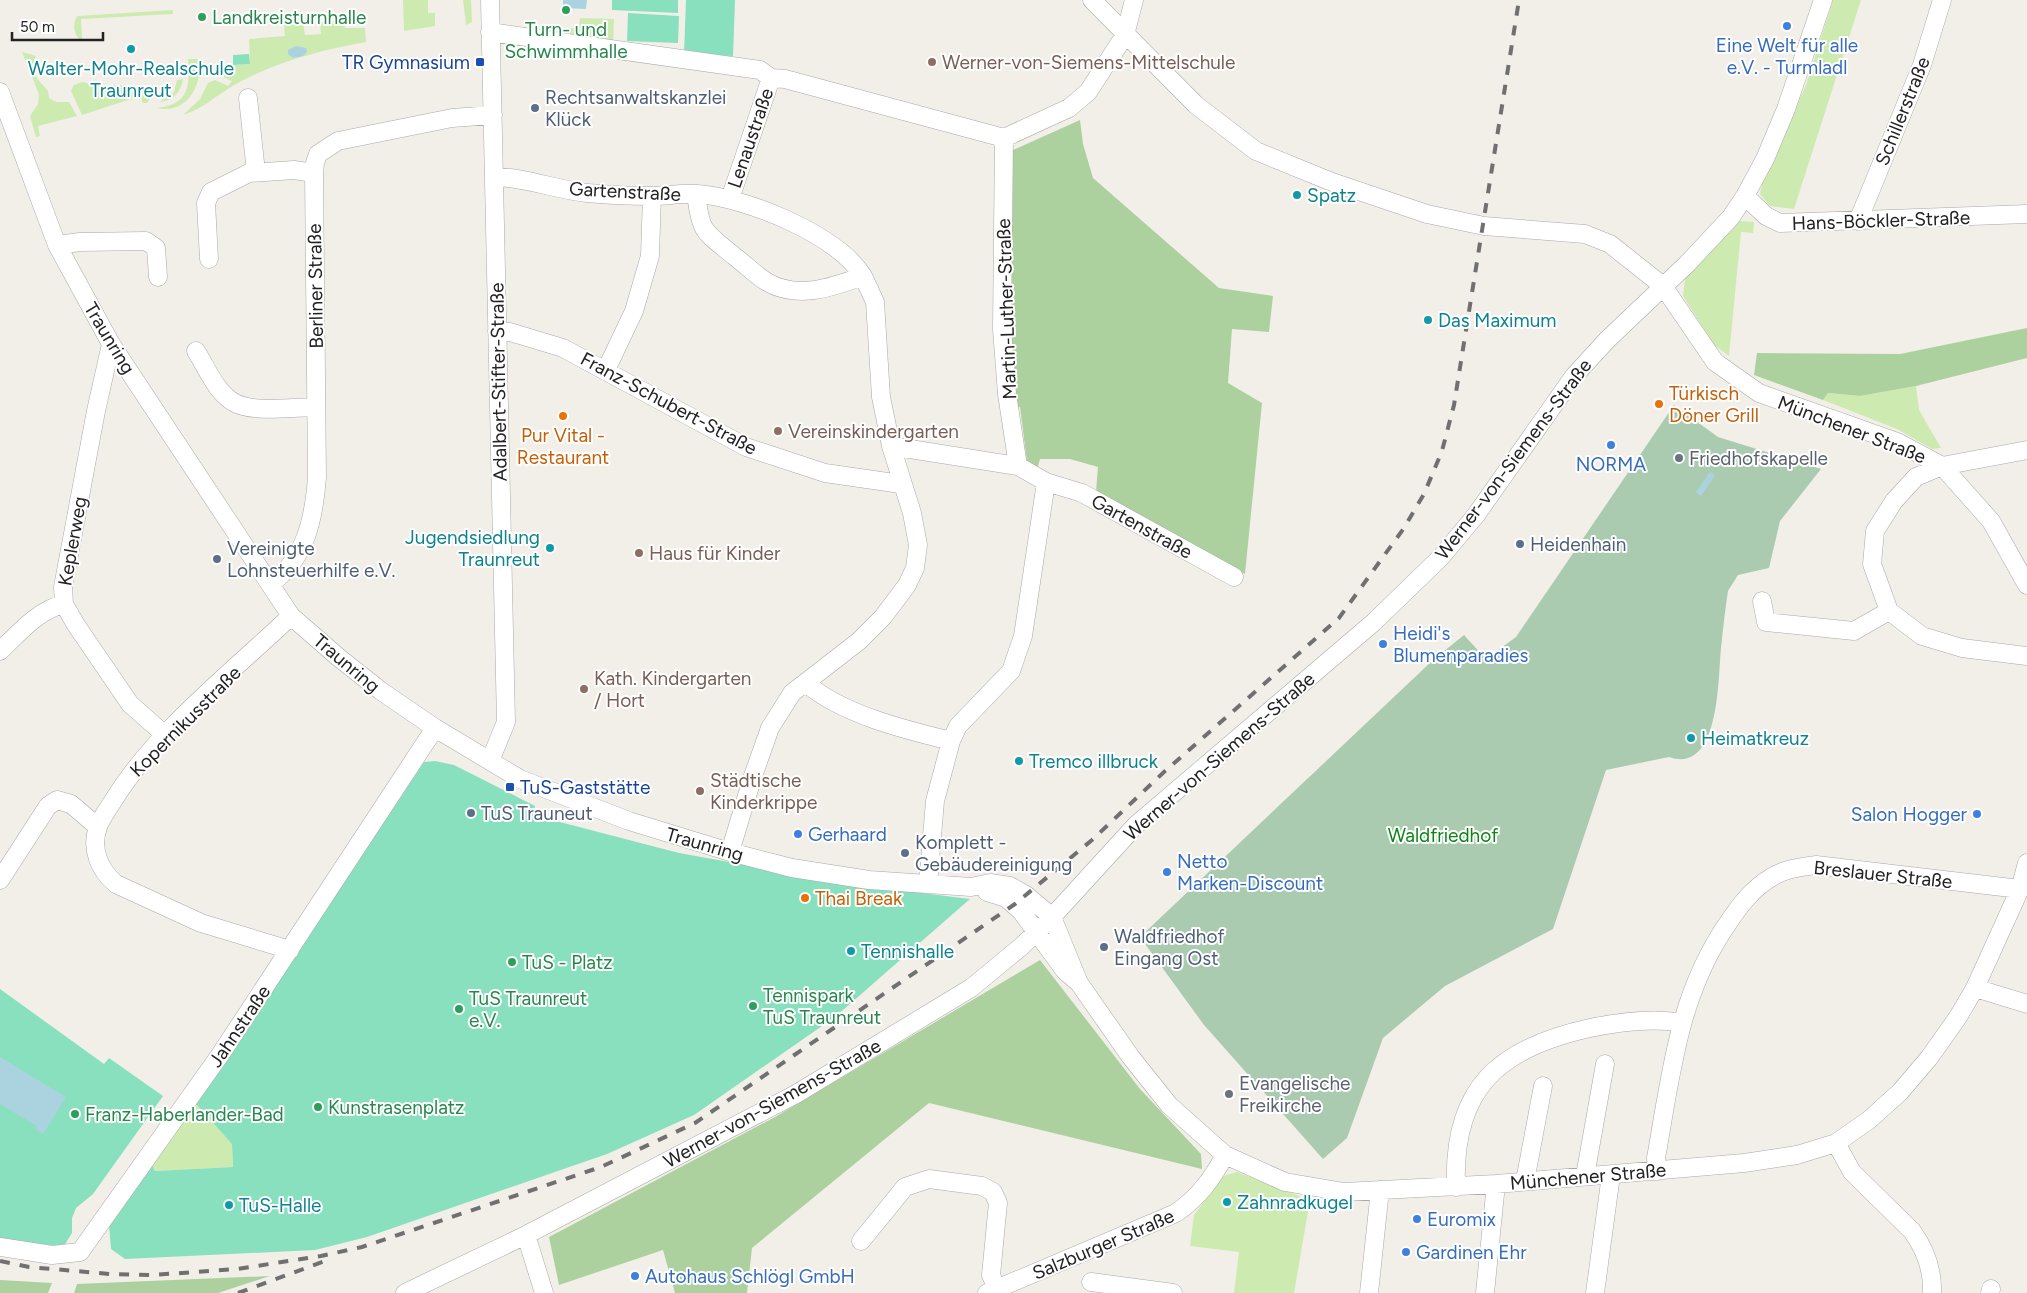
<svg xmlns="http://www.w3.org/2000/svg" width="2027" height="1293" viewBox="0 0 2027 1293" font-family="Figtree,sans-serif">
<style>
.grass{fill:#cdebb0}
.forest{fill:#add19e}
.cemetery{fill:#aacbaf}
.pitch{fill:#88e0be}
.water{fill:#aad3df}
.lines{fill:none;stroke-linecap:round;stroke-linejoin:round}
.minor-casing{stroke:#a9a9a9;stroke-width:19}
.minor{stroke:#fff;stroke-width:18}
.rail{stroke:#707070;stroke-width:4;stroke-dasharray:10 10;stroke-linecap:butt}
.leisure-dot{fill:#2e9e5b;stroke:#fff;stroke-width:2}
.shop-dot{fill:#3f7fe0;stroke:#fff;stroke-width:2}
.culture-dot{fill:#0f9aa8;stroke:#fff;stroke-width:2}
.transit-dot{fill:#1a4fb4;stroke:#fff;stroke-width:2}
.education-dot{fill:#8d6e63;stroke:#fff;stroke-width:2}
.service-dot{fill:#5c6f8a;stroke:#fff;stroke-width:2}
.food-dot{fill:#e8710a;stroke:#fff;stroke-width:2}
.worship-dot{fill:#6b7280;stroke:#fff;stroke-width:2}
.labels{text-anchor:middle;stroke-width:4;stroke-linejoin:round;paint-order:stroke}
.leisure-label{font-size:19px;fill:#27864d;stroke:#fff;text-anchor:start}
.shop-label{font-size:19px;fill:#366cbe;stroke:#fff;text-anchor:start}
.transit-label{font-size:19px;fill:#164399;stroke:#fff;text-anchor:end}
.education-label{font-size:19px;fill:#785e54;stroke:#fff;text-anchor:start}
.culture-label{font-size:19px;fill:#0d838f;stroke:#fff;text-anchor:start}
.service-label{font-size:19px;fill:#4e5e75;stroke:#fff;text-anchor:start}
.street-label{font-size:19px;fill:#222;stroke:#fff}
.food-label{font-size:19px;fill:#c56008;stroke:#fff;text-anchor:start}
.worship-label{font-size:19px;fill:#5b616d;stroke:#fff;text-anchor:start}
.park-label{font-size:19px;fill:#0c8416;stroke:#fff}
</style>
<rect width="100%" height="100%" fill="#f2efe9"/>
<!-- grass -->
<path class="grass" d="M 403,0 L 428,0 L 428,13 L 435,13 L 435,26 L 404,31 Z
M 463,0 L 471,0 L 472,22 L 466,25 Z
M 1833,0 L 1861,0 L 1794,209 L 1770,206 L 1760,194 L 1763,180 L 1806,85 Z
M 173,10 L 173,14 L 81,19 L 82,39 L 79,39 C 73,32 73,24 77,16 Z
M 580,18 L 614,19 L 613,44 L 567,38 L 568,28 L 579,28 Z
M 344,20 L 345,28 L 365,28 L 366,42 C 321,50 276,62 236,84 C 218,94 203,109 183,115 L 200,99 L 208,83 L 215,80 L 228,86 L 232,81 L 221,76 L 221,66 L 250,64 L 249,39 L 285,36 L 284,25 L 303,23 L 305,35 L 321,34 L 320,22 Z
M 22,52 L 36,56 L 32,66 L 36,77 L 48,91 L 49,98 L 56,102 L 69,102 L 77,116 L 38,126 L 40,136 L 36,137 L 30,116 L 38,104 L 39,94 Z
M 188,59 L 200,59 C 202,86 187,115 156,108 C 189,105 190,87 188,59 Z
M 183,79 C 181,93 172,101 159,102 L 174,92 L 177,80 Z
M 82,82 C 88,83 93,86 98,86 C 118,85 135,82 152,95 L 147,103 L 143,103 L 140,96 L 82,115 L 71,91 L 74,85 Z
M 1739,221 L 1754,222 L 1753,233 L 1741,232 L 1729,356 L 1714,345 L 1683,296 L 1685,279 L 1727,230 Z
M 1916,386 L 1919,410 L 1941,448 L 1932,449 L 1897,429 L 1823,400 L 1827,393 L 1860,396 Z
M 196,1104 L 232,1144 L 233,1167 L 155,1171 L 152,1165 Z
M 1237,1172 L 1310,1200 L 1294,1293 L 1234,1293 L 1239,1252 L 1190,1246 L 1194,1215 L 1223,1176 Z"/>
<!-- forest -->
<path class="forest" d="M 1080,120 L 1083,144 L 1093,178 L 1219,288 L 1273,296 L 1269,332 L 1232,329 L 1228,383 L 1262,403 L 1245,574 L 1096,492 L 1098,467 L 1070,459 L 1040,459 L 1037,470 L 1027,462 L 1020,407 L 1014,407 L 1009,353 L 1013,150 Z
M 2027,328 L 2027,358 L 1916,386 L 1860,396 L 1828,393 L 1823,400 L 1754,375 L 1757,353 L 1900,354 Z
M 1040,960 L 1140,1089 L 1201,1154 L 1202,1169 L 929,1103 L 752,1248 L 747,1293 L 675,1293 L 663,1250 L 559,1285 L 549,1237 L 775,1117 Z
M 270,1276 L 218,1293 L 74,1293 L 77,1284 Z
M 0,1280 L 52,1283 L 48,1293 L 0,1293 Z"/>
<!-- cemetery -->
<path class="cemetery" d="M 1674,405 L 1718,437 L 1821,469 L 1780,521 L 1769,568 L 1738,575 L 1728,591 C 1725,610 1723,629 1721,648 C 1718,678 1720,775 1669,757 L 1606,770 L 1553,929 L 1445,986 L 1383,1038 L 1347,1138 L 1323,1159 L 1204,1025 L 1140,937 L 1432,661 L 1464,635 L 1486,659 L 1516,637 Z"/>
<!-- pitch -->
<path class="pitch" d="M 612,0 L 678,0 L 678,13 L 612,10 Z
M 686,0 L 735,0 L 733,56 L 684,54 Z
M 628,13 L 679,16 L 678,43 L 627,41 Z
M 249,54 L 250,64 L 233,65 L 233,55 Z
M 435,761 L 454,765 L 535,806 L 533,815 L 679,853 L 857,885 L 970,899 L 835,1017 L 694,1115 L 607,1154 L 367,1237 L 315,1250 L 125,1259 L 111,1249 L 109,1225 L 152,1165 L 155,1171 L 233,1167 L 232,1144 L 196,1104 L 424,762 Z
M 0,989 L 104,1064 L 109,1058 L 163,1096 L 93,1194 L 76,1208 L 72,1218 L 72,1233 L 64,1246 L 0,1241 Z"/>
<!-- water -->
<path class="water" d="M 563,0 L 587,0 L 586,9 L 563,8 Z
M 296,46 L 306,48 L 307,52 L 303,56 L 293,58 L 288,54 L 288,50 Z
M 1710,472 L 1715,475 L 1701,496 L 1696,492 Z
M 0,1057 L 66,1097 L 43,1134 L 36,1130 L 37,1126 L 0,1104 Z"/>
<g class="lines">
<!-- minor casing -->
<g class="minor-casing">
<path id="minor" d="M 490,0 L 506,722 L 490,761
M 1092,0 L 1196,105 L 1256,151 L 1332,182 L 1427,214 L 1484,226 L 1585,234 L 1610,244 L 1663,286 L 1715,362 L 1759,393 L 1897,442 L 1942,466 L 1991,521 L 2027,585
M 490,32 L 760,70 L 771,78 L 785,79 L 1004,138 L 1069,108 L 1088,92 L 1125,35 L 1134,0
M 0,92 L 57,245 L 111,344 L 291,616 L 338,657 L 381,691 L 435,728 L 520,779 L 629,821 L 730,852 L 792,868 L 869,880 L 971,887 L 990,883 L 1010,886 L 1026,895 L 1052,917 L 1079,983
M 248,98 L 256,172
M 494,177 C 526,177 556,190 587,193 C 608,195 631,196 652,196 C 667,196 682,193 698,194 C 747,198 836,234 863,276 C 833,287 798,300 767,282 C 755,275 745,264 734,256 C 704,231 701,234 696,194
M 1745,196 L 1766,216 L 1780,223 L 2027,214
M 730,199 L 771,78
M 1858,221 L 1922,65 L 1942,0
M 57,245 L 80,242 L 146,241 L 156,248 L 158,277
M 209,259 L 206,203 L 211,192 L 249,173 L 294,170 L 314,173
M 497,331 L 510,332 L 563,348 L 746,447 L 825,473 L 901,484
M 111,344 L 96,411 L 63,587 L 64,604 L 76,625 L 130,704 L 165,735
M 196,351 C 207,368 216,393 235,403 C 254,413 295,407 316,407
M 606,370 L 634,311 L 650,256 L 652,196
M 891,446 L 1018,466
M 2027,450 L 1942,466 L 1916,477 L 1894,501 L 1875,531 L 1872,564 L 1889,611 L 1922,636 L 1962,648 L 2027,656
M 1046,482 L 1082,493 L 1234,577
M 270,584 C 306,559 314,518 317,477 L 314,173 L 315,163 L 318,154 L 338,141 L 452,118 L 493,115
M 1762,601 L 1766,622 L 1854,631 L 1889,611
M 0,651 C 19,633 38,610 64,604
M 806,683 C 841,714 906,730 951,741
M 730,852 L 753,776 L 770,728 L 792,693 L 859,641 L 883,617 L 907,585 L 915,568 L 918,545 L 912,513 L 891,446 L 881,397 L 875,302 L 863,276
M 0,880 L 48,806 L 57,800 L 71,804 L 98,827
M 928,884 L 935,801 L 951,741 L 958,726 L 1011,671 L 1023,636 L 1046,482 L 1018,466 L 1007,394 L 1002,329 L 1004,138
M 987,892 L 1006,898 L 1021,911 L 1065,971 L 1079,983 L 1130,1056 L 1169,1105 L 1225,1155 L 1285,1182 L 1344,1192 L 1496,1184 L 1744,1163 L 1797,1155 L 1836,1143 L 1869,1120 L 1900,1092 L 1929,1058 L 1958,1017 L 1975,988 L 2020,889 L 2027,863
M 290,950 L 201,923 L 116,884 C 100,871 90,849 98,827 C 101,818 108,809 113,801 C 156,731 232,672 291,616
M 1975,988 L 2027,1004
M 1836,1143 L 1852,1172 L 1912,1231 C 1925,1249 1933,1270 1932,1293
M 1657,1171 L 1656,1158 C 1671,1075 1678,995 1728,923 C 1740,905 1753,888 1772,877 C 1785,869 1801,867 1816,865 L 2020,889
M 1585,1176 L 1605,1064
M 1525,1181 L 1543,1086
M 1456,1187 C 1452,1088 1499,1048 1590,1028 C 1619,1022 1652,1017 1681,1023
M 526,1235 L 544,1293
M 861,1241 L 905,1187 L 929,1179 L 982,1186 L 993,1192 L 998,1203 L 991,1275 L 997,1289
M 0,1247 L 52,1255 L 80,1252 L 220,1055 L 435,728
M 1091,1282 L 1173,1293
M 405,1293 L 526,1235 L 796,1094 L 971,988 L 1022,946 L 1052,917 L 1136,825 L 1374,622 L 1441,557 L 1476,515 L 1574,376 L 1607,340 L 1687,264 L 1731,217 L 1745,196 L 1765,159 L 1786,109 L 1823,0
M 987,1293 L 1176,1213 C 1199,1197 1212,1179 1225,1155
M 1369,1293 L 1380,1190
M 1485,1293 L 1496,1184
M 1595,1293 L 1611,1175
M 1990,1293 L 1991,1289"/>
</g>
<!-- minor -->
<use href="#minor" class="minor"/>
<!-- rail -->
<path class="rail" d="M 0,1261 L 29,1267 L 110,1274 L 153,1275 L 237,1269 L 321,1256 L 362,1247 L 601,1167 L 695,1123 L 1015,904 L 1092,840 L 1164,772 L 1339,618 L 1404,528 L 1424,494 L 1442,451 L 1454,405 L 1519,0
M 238,1293 L 325,1261"/>
</g>
<!-- markers -->
<g class="leisure-dot">
<circle cx="566" cy="10" r="5"/>
<circle cx="202" cy="17" r="5"/>
<circle cx="512" cy="962" r="5"/>
<circle cx="753" cy="1006" r="5"/>
<circle cx="459" cy="1009" r="5"/>
<circle cx="318" cy="1107" r="5"/>
<circle cx="75" cy="1114" r="5"/>
</g>
<g class="shop-dot">
<circle cx="1787" cy="26" r="5"/>
<circle cx="1611" cy="445" r="5"/>
<circle cx="1383" cy="644" r="5"/>
<circle cx="1977" cy="814" r="5"/>
<circle cx="798" cy="834" r="5"/>
<circle cx="1167" cy="872" r="5"/>
<circle cx="1417" cy="1219" r="5"/>
<circle cx="1406" cy="1252" r="5"/>
<circle cx="635" cy="1276" r="5"/>
</g>
<g class="culture-dot">
<circle cx="131" cy="49" r="5"/>
<circle cx="1297" cy="195" r="5"/>
<circle cx="1428" cy="320" r="5"/>
<circle cx="550" cy="548" r="5"/>
<circle cx="1691" cy="738" r="5"/>
<circle cx="1019" cy="761" r="5"/>
<circle cx="851" cy="951" r="5"/>
<circle cx="1227" cy="1202" r="5"/>
<circle cx="229" cy="1205" r="5"/>
</g>
<g class="transit-dot">
<rect x="475" y="57" width="10" height="10" rx="2.5"/>
<rect x="505" y="782" width="10" height="10" rx="2.5"/>
</g>
<g class="education-dot">
<circle cx="932" cy="62" r="5"/>
<circle cx="778" cy="431" r="5"/>
<circle cx="639" cy="553" r="5"/>
<circle cx="584" cy="689" r="5"/>
<circle cx="700" cy="791" r="5"/>
</g>
<g class="service-dot">
<circle cx="535" cy="108" r="5"/>
<circle cx="1520" cy="544" r="5"/>
<circle cx="217" cy="559" r="5"/>
<circle cx="471" cy="813" r="5"/>
<circle cx="905" cy="853" r="5"/>
<circle cx="1104" cy="947" r="5"/>
</g>
<g class="food-dot">
<circle cx="1659" cy="404" r="5"/>
<circle cx="563" cy="416" r="5"/>
<circle cx="805" cy="898" r="5"/>
</g>
<g class="worship-dot">
<circle cx="1679" cy="458" r="5"/>
<circle cx="1229" cy="1094" r="5"/>
</g>
<g class="labels">
<!-- leisure labels -->
<g class="leisure-label">
<text x="212" y="24">Landkreisturnhalle</text>
<text x="566" y="36" text-anchor="middle">Turn- und<tspan x="566" dy="22">Schwimmhalle</tspan></text>
<text x="522" y="969">TuS - Platz</text>
<text x="763" y="1002">Tennispark<tspan x="763" dy="22">TuS Traunreut</tspan></text>
<text x="469" y="1005">TuS Traunreut<tspan x="469" dy="22">e.V.</tspan></text>
<text x="328" y="1114">Kunstrasenplatz</text>
<text x="85" y="1121">Franz-Haberlander-Bad</text>
</g>
<!-- shop labels -->
<g class="shop-label">
<text x="1787" y="52" text-anchor="middle">Eine Welt für alle<tspan x="1787" dy="22">e.V. - Turmladl</tspan></text>
<text x="1611" y="471" text-anchor="middle">NORMA</text>
<text x="1393" y="640">Heidi's<tspan x="1393" dy="22">Blumenparadies</tspan></text>
<text x="1967" y="821" text-anchor="end">Salon Hogger</text>
<text x="808" y="841">Gerhaard</text>
<text x="1177" y="868">Netto<tspan x="1177" dy="22">Marken-Discount</tspan></text>
<text x="1427" y="1226">Euromix</text>
<text x="1416" y="1259">Gardinen Ehr</text>
<text x="645" y="1283">Autohaus Schlögl GmbH</text>
</g>
<!-- transit labels -->
<g class="transit-label">
<text x="470" y="69">TR Gymnasium</text>
<text x="520" y="794" text-anchor="start">TuS-Gaststätte</text>
</g>
<!-- education labels -->
<g class="education-label">
<text x="942" y="69">Werner-von-Siemens-Mittelschule</text>
<text x="788" y="438">Vereinskindergarten</text>
<text x="649" y="560">Haus für Kinder</text>
<text x="594" y="685">Kath. Kindergarten<tspan x="594" dy="22">/ Hort</tspan></text>
<text x="710" y="787">Städtische<tspan x="710" dy="22">Kinderkrippe</tspan></text>
</g>
<!-- culture labels -->
<g class="culture-label">
<text x="131" y="75" text-anchor="middle">Walter-Mohr-Realschule<tspan x="131" dy="22">Traunreut</tspan></text>
<text x="1307" y="202">Spatz</text>
<text x="1438" y="327">Das Maximum</text>
<text x="540" y="544" text-anchor="end">Jugendsiedlung<tspan x="540" dy="22">Traunreut</tspan></text>
<text x="1701" y="745">Heimatkreuz</text>
<text x="1029" y="768">Tremco illbruck</text>
<text x="861" y="958">Tennishalle</text>
<text x="1237" y="1209">Zahnradkugel</text>
<text x="239" y="1212">TuS-Halle</text>
</g>
<!-- service labels -->
<g class="service-label">
<text x="545" y="104">Rechtsanwaltskanzlei<tspan x="545" dy="22">Klück</tspan></text>
<text x="1530" y="551">Heidenhain</text>
<text x="227" y="555">Vereinigte<tspan x="227" dy="22">Lohnsteuerhilfe e.V.</tspan></text>
<text x="481" y="820">TuS Trauneut</text>
<text x="915" y="849">Komplett -<tspan x="915" dy="22">Gebäudereinigung</tspan></text>
<text x="1114" y="943">Waldfriedhof<tspan x="1114" dy="22">Eingang Ost</tspan></text>
</g>
<!-- street labels -->
<g class="street-label">
<text transform="translate(1902 111) rotate(-68)" y="7">Schillerstraße</text>
<text transform="translate(750 138) rotate(-71)" y="7">Lenaustraße</text>
<text transform="translate(625 191) rotate(3)" y="7">Gartenstraße</text>
<text transform="translate(1881 220) rotate(-2)" y="7">Hans-Böckler-Straße</text>
<text transform="translate(315 286) rotate(-91)" y="7">Berliner Straße</text>
<text transform="translate(1006 309) rotate(-92)" y="7">Martin-Luther-Straße</text>
<text transform="translate(110 338) rotate(59)" y="7">Traunring</text>
<text transform="translate(498 382) rotate(-91)" y="7">Adalbert-Stifter-Straße</text>
<text transform="translate(669 403) rotate(28)" y="7">Franz-Schubert-Straße</text>
<text transform="translate(1852 429) rotate(21)" y="7">Münchener Straße</text>
<text transform="translate(1513 459) rotate(-53)" y="7">Werner-von-Siemens-Straße</text>
<text transform="translate(1142 526) rotate(29)" y="7">Gartenstraße</text>
<text transform="translate(72 541) rotate(-80)" y="7">Keplerweg</text>
<text transform="translate(347 663) rotate(40)" y="7">Traunring</text>
<text transform="translate(185 721) rotate(-45)" y="7">Kopernikusstraße</text>
<text transform="translate(1219 756) rotate(-41)" y="7">Werner-von-Siemens-Straße</text>
<text transform="translate(705 844) rotate(16)" y="7">Traunring</text>
<text transform="translate(1883 874) rotate(6)" y="7">Breslauer Straße</text>
<text transform="translate(239 1026) rotate(-56)" y="7">Jahnstraße</text>
<text transform="translate(772 1103) rotate(-29)" y="7">Werner-von-Siemens-Straße</text>
<text transform="translate(1588 1176) rotate(-5)" y="7">Münchener Straße</text>
<text transform="translate(1103 1244) rotate(-23)" y="7">Salzburger Straße</text>
</g>
<!-- food labels -->
<g class="food-label">
<text x="1669" y="400">Türkisch<tspan x="1669" dy="22">Döner Grill</tspan></text>
<text x="563" y="442" text-anchor="middle">Pur Vital -<tspan x="563" dy="22">Restaurant</tspan></text>
<text x="815" y="905">Thai Break</text>
</g>
<!-- worship labels -->
<g class="worship-label">
<text x="1689" y="465">Friedhofskapelle</text>
<text x="1239" y="1090">Evangelische<tspan x="1239" dy="22">Freikirche</tspan></text>
</g>
<!-- park labels -->
<g class="park-label">
<text x="1443" y="842">Waldfriedhof</text>
</g>
</g>
<!-- scale -->
<path d="M12 32v8h91v-8" fill="none" stroke="#222222" stroke-width="2.5"/>
<text x="20" y="32" font-size="15" fill="#222222" stroke="#ffffff" stroke-width="4" paint-order="stroke">50 m</text>
</svg>
